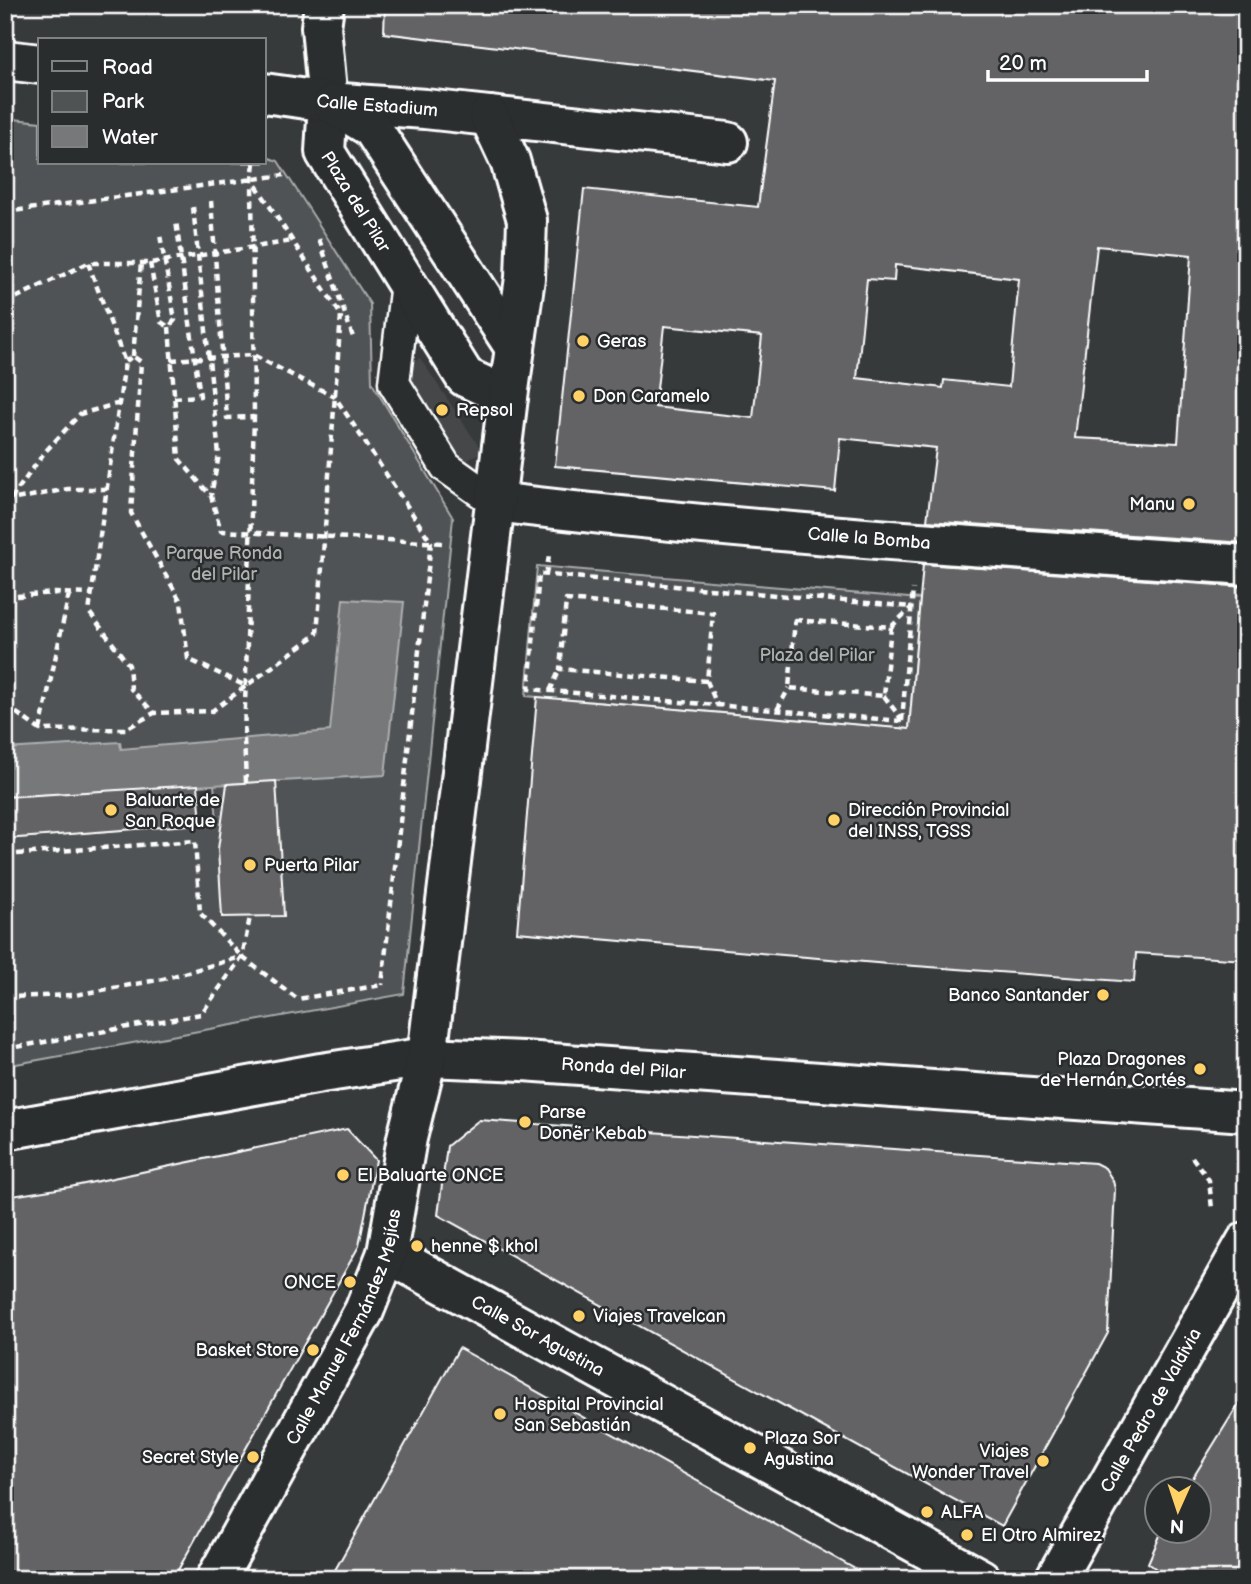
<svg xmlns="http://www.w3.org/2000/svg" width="1251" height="1584" viewBox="0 0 1251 1584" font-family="'Balsamiq Sans',sans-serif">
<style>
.built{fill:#444748}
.green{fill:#505354;stroke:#a8a9aa;stroke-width:2}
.water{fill:#767879;stroke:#adaeaf;stroke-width:2}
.building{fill:#636465;stroke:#fff;stroke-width:2;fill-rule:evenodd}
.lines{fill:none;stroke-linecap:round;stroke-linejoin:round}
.lane-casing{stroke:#fff;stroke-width:35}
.street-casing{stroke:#fff;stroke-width:44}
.secondary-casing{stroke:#fff;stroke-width:44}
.path{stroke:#fff;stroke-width:4.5;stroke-dasharray:7 5;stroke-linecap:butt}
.lane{stroke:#2a2d2e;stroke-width:30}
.street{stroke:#2a2d2e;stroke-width:38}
.secondary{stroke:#2a2d2e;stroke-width:38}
.poi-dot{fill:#ffd166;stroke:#2a2d2e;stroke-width:2.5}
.labels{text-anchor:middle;stroke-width:5;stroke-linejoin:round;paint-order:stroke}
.street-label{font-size:18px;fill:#fff;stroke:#2a2d2e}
.poi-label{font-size:18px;fill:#fff;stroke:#2a2d2e;text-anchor:start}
.park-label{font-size:18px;fill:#b0b2b2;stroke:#2a2d2e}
</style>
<rect width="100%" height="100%" fill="#373a3b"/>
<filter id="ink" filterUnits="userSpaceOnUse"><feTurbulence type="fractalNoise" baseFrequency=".0143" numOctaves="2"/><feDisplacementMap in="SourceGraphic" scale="14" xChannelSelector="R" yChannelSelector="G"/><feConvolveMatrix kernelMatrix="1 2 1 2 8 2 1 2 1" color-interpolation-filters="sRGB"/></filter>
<g filter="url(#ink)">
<!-- built -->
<path class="built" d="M 420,358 L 482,451 L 464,463 L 403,369 Z"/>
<!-- green -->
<path class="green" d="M 5,118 L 40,122 L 40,163 L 264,163 L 264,156 L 278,161 L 370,304 L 372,383 L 453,518 L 404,994 L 5,1066 L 5,839 L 217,822 L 214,784 L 5,797 Z
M 537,566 L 920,599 L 909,729 L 526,696 Z"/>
<!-- water -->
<path class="water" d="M 343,599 L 404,602 L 385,775 L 5,797 L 5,749 L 120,742 L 121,749 L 330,731 Z"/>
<!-- building -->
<path class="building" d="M 385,5 L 1246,5 L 1246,543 L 927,521 L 936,448 L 840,438 L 835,491 L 555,466 L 584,189 L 758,207 L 775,81 L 384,33 ZM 1097,246 L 1191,255 L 1178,443 L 1075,438 ZM 895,265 L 1019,279 L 1009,387 L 944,380 L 943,388 L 857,378 L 867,279 L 894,281 ZM 664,326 L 762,336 L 753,418 L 655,407 Z
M 923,564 L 1246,587 L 1246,960 L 1136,953 L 1134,982 L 888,964 L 517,932 L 537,697 L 909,729 Z
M 276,781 L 284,916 L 222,917 L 218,849 L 227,784 Z
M 198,785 L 201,824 L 5,839 L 5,797 Z
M 479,1120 L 1095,1163 L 1105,1168 L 1113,1181 L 1115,1189 L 1108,1333 L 1002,1526 L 438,1215 L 447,1146 Z
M 347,1129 L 376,1160 L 359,1246 L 173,1579 L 5,1579 L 5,1197 L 70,1187 Z
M 459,1348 L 873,1579 L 330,1579 Z
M 1246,1392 L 1246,1579 L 1170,1579 L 1148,1563 L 1162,1531 L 1199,1531 L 1199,1489 L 1186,1489 Z"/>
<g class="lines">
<!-- lane casing -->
<g class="lane-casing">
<path id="lane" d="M 406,283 L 394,383 L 446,467 L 495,502"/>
</g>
<!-- street casing -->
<g class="street-casing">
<g id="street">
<path id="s1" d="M 324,5 L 321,27 L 328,102 L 325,152 L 465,377 L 508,397"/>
<path d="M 5,60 L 40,64"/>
<path id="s2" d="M 264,93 L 328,102 L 425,109 L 728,142"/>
<path d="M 333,104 L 372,128 L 515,348"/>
<path id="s3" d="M 495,502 C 745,532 995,548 1246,565"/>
<path id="s4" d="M 5,1130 L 321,1073 L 427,1057 L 523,1061 L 1246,1112"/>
<path id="s5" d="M 387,1253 L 981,1579"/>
<path id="s6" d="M 216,1579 L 364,1311 L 387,1253 L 407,1138 L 427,1057 L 508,397 L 525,278 L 527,220 L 510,161 L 489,116"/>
</g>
</g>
<!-- secondary casing -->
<g class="secondary-casing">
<g id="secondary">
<path id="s7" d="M 1055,1579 L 1246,1242"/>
</g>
</g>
<!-- path -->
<path class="path" d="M 211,201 L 227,418 L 254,417
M 193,207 L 219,455 L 211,495
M 5,212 L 284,175
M 319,239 L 354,340
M 88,263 L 125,362 L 89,612 L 129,665 L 131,689 L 154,713
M 150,263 L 161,322 L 169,327 L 175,320 L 160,235
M 5,303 L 88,263 L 150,263 L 293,241
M 169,327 L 179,459 L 211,496 L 221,531 L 443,543
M 133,356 L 141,263
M 171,360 L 253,355 L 335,397 L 431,542 L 382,985
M 125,362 L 133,356 L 141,362 L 131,513 L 181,602 L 188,659 L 246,686
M 174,398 L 200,396 L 176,221
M 11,499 L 44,453 L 80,414 L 120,403
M 5,501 L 68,489 L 107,489
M 546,575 L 549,555
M 5,597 L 55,593 L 92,594
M 795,620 L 891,627 L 884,696 L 789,688 Z
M 891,627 L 912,607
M 707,681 L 560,669 L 566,600 L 713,613 L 707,681 L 717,705
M 550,691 L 560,669
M 884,696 L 902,720
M 5,708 L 14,711 L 40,730 L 126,729 L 154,713 L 212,711 L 317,634 L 341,315 L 252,179
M 777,710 L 789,688
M 902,721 L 529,689 L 539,574 L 912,607
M 902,721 L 913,589
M 40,730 L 69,594
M 246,782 L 244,738 L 254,417 L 252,179 L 254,163
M 5,855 L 195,841 L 200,913 L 242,957 L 298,999 L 382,985
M 5,997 L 75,995 L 163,979 L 241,957
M 5,1049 L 201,1014 L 242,957 L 250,917
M 1192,1157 L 1209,1180 L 1212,1209"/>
<!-- lane -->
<use href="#lane" class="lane"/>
<!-- street -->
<use href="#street" class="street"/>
<!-- secondary -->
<use href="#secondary" class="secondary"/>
</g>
</g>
<!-- markers -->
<g class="poi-dot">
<circle cx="583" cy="341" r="7"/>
<circle cx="579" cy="396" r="7"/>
<circle cx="442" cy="410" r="7"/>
<circle cx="1189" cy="504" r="7"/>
<circle cx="111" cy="810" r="7"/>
<circle cx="834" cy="820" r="7"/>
<circle cx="250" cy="865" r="7"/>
<circle cx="1103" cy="995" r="7"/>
<circle cx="1200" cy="1069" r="7"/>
<circle cx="525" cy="1122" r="7"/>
<circle cx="343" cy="1175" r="7"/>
<circle cx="417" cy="1246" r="7"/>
<circle cx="350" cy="1282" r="7"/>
<circle cx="579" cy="1316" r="7"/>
<circle cx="313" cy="1350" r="7"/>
<circle cx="500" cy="1414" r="7"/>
<circle cx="750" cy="1448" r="7"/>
<circle cx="253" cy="1457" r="7"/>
<circle cx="1043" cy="1461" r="7"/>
<circle cx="927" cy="1512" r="7"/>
<circle cx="967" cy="1535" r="7"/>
</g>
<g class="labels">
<!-- street labels -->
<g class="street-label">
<text dy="6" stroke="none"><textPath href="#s2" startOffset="114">Calle Estadium</textPath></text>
<text dy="6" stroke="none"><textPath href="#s1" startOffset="206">Plaza del Pilar</textPath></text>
<text dy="6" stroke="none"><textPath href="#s3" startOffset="376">Calle la Bomba</textPath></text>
<text dy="6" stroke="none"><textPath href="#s4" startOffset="625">Ronda del Pilar</textPath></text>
<text dy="6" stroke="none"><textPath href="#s6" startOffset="284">Calle Manuel Fernández Mejías</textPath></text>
<text dy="6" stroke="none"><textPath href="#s5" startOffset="172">Calle Sor Agustina</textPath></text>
<text dy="6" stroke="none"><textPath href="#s7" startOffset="194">Calle Pedro de Valdivia</textPath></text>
</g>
<!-- poi labels -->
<g class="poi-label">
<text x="597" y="347">Geras</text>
<text x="593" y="402">Don Caramelo</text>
<text x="456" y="416">Repsol</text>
<text x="1175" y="510" text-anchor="end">Manu</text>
<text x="125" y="806">Baluarte de<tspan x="125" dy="21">San Roque</tspan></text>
<text x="848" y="816">Dirección Provincial<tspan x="848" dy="21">del INSS, TGSS</tspan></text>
<text x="264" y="871">Puerta Pilar</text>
<text x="1089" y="1001" text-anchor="end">Banco Santander</text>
<text x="1186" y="1065" text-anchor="end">Plaza Dragones<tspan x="1186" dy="21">de Hernán Cortés</tspan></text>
<text x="539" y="1118">Parse<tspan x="539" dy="21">Donër Kebab</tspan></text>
<text x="357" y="1181">El Baluarte ONCE</text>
<text x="431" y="1252">henne $ khol</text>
<text x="336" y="1288" text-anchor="end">ONCE</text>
<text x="593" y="1322">Viajes Travelcan</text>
<text x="299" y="1356" text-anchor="end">Basket Store</text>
<text x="514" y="1410">Hospital Provincial<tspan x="514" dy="21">San Sebastián</tspan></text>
<text x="764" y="1444">Plaza Sor<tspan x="764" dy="21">Agustina</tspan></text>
<text x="1029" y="1457" text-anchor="end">Viajes<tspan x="1029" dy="21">Wonder Travel</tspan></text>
<text x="239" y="1463" text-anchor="end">Secret Style</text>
<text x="941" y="1518">ALFA</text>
<text x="981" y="1541">El Otro Almirez</text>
</g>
<!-- park labels -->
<g class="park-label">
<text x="224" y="559">Parque Ronda<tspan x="224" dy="21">del Pilar</tspan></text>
<text x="817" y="661">Plaza del Pilar</text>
</g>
</g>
<!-- margin -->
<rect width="1251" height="1584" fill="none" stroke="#2a2d2e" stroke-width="28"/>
<rect x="14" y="14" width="1223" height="1556" fill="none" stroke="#fff" stroke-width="2.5" filter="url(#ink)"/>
<!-- legend -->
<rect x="38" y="38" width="228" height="126" fill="#2a2d2e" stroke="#7f8182" stroke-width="2"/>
<rect x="52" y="61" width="35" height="10" fill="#2a2d2e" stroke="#7f8182" stroke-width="2"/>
<text x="102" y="74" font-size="21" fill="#ffffff">Road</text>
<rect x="52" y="91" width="35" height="21" fill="#505354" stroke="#7f8182" stroke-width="2"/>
<text x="102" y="108" font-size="21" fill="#ffffff">Park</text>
<rect x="52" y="126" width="35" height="21" fill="#767879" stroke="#7f8182" stroke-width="2"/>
<text x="102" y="144" font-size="21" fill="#ffffff">Water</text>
<!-- north arrow -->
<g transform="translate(1178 1510) rotate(183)"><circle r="33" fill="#2a2d2e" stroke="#7f8182" stroke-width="2"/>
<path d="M0-5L12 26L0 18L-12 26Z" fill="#ffd166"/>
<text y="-10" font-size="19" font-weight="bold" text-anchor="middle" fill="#ffffff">N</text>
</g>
<!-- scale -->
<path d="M988 70v10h159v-10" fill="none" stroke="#ffffff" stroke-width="3.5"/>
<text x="999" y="70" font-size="21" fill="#ffffff" stroke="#2a2d2e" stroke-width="5" paint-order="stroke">20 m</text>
</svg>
